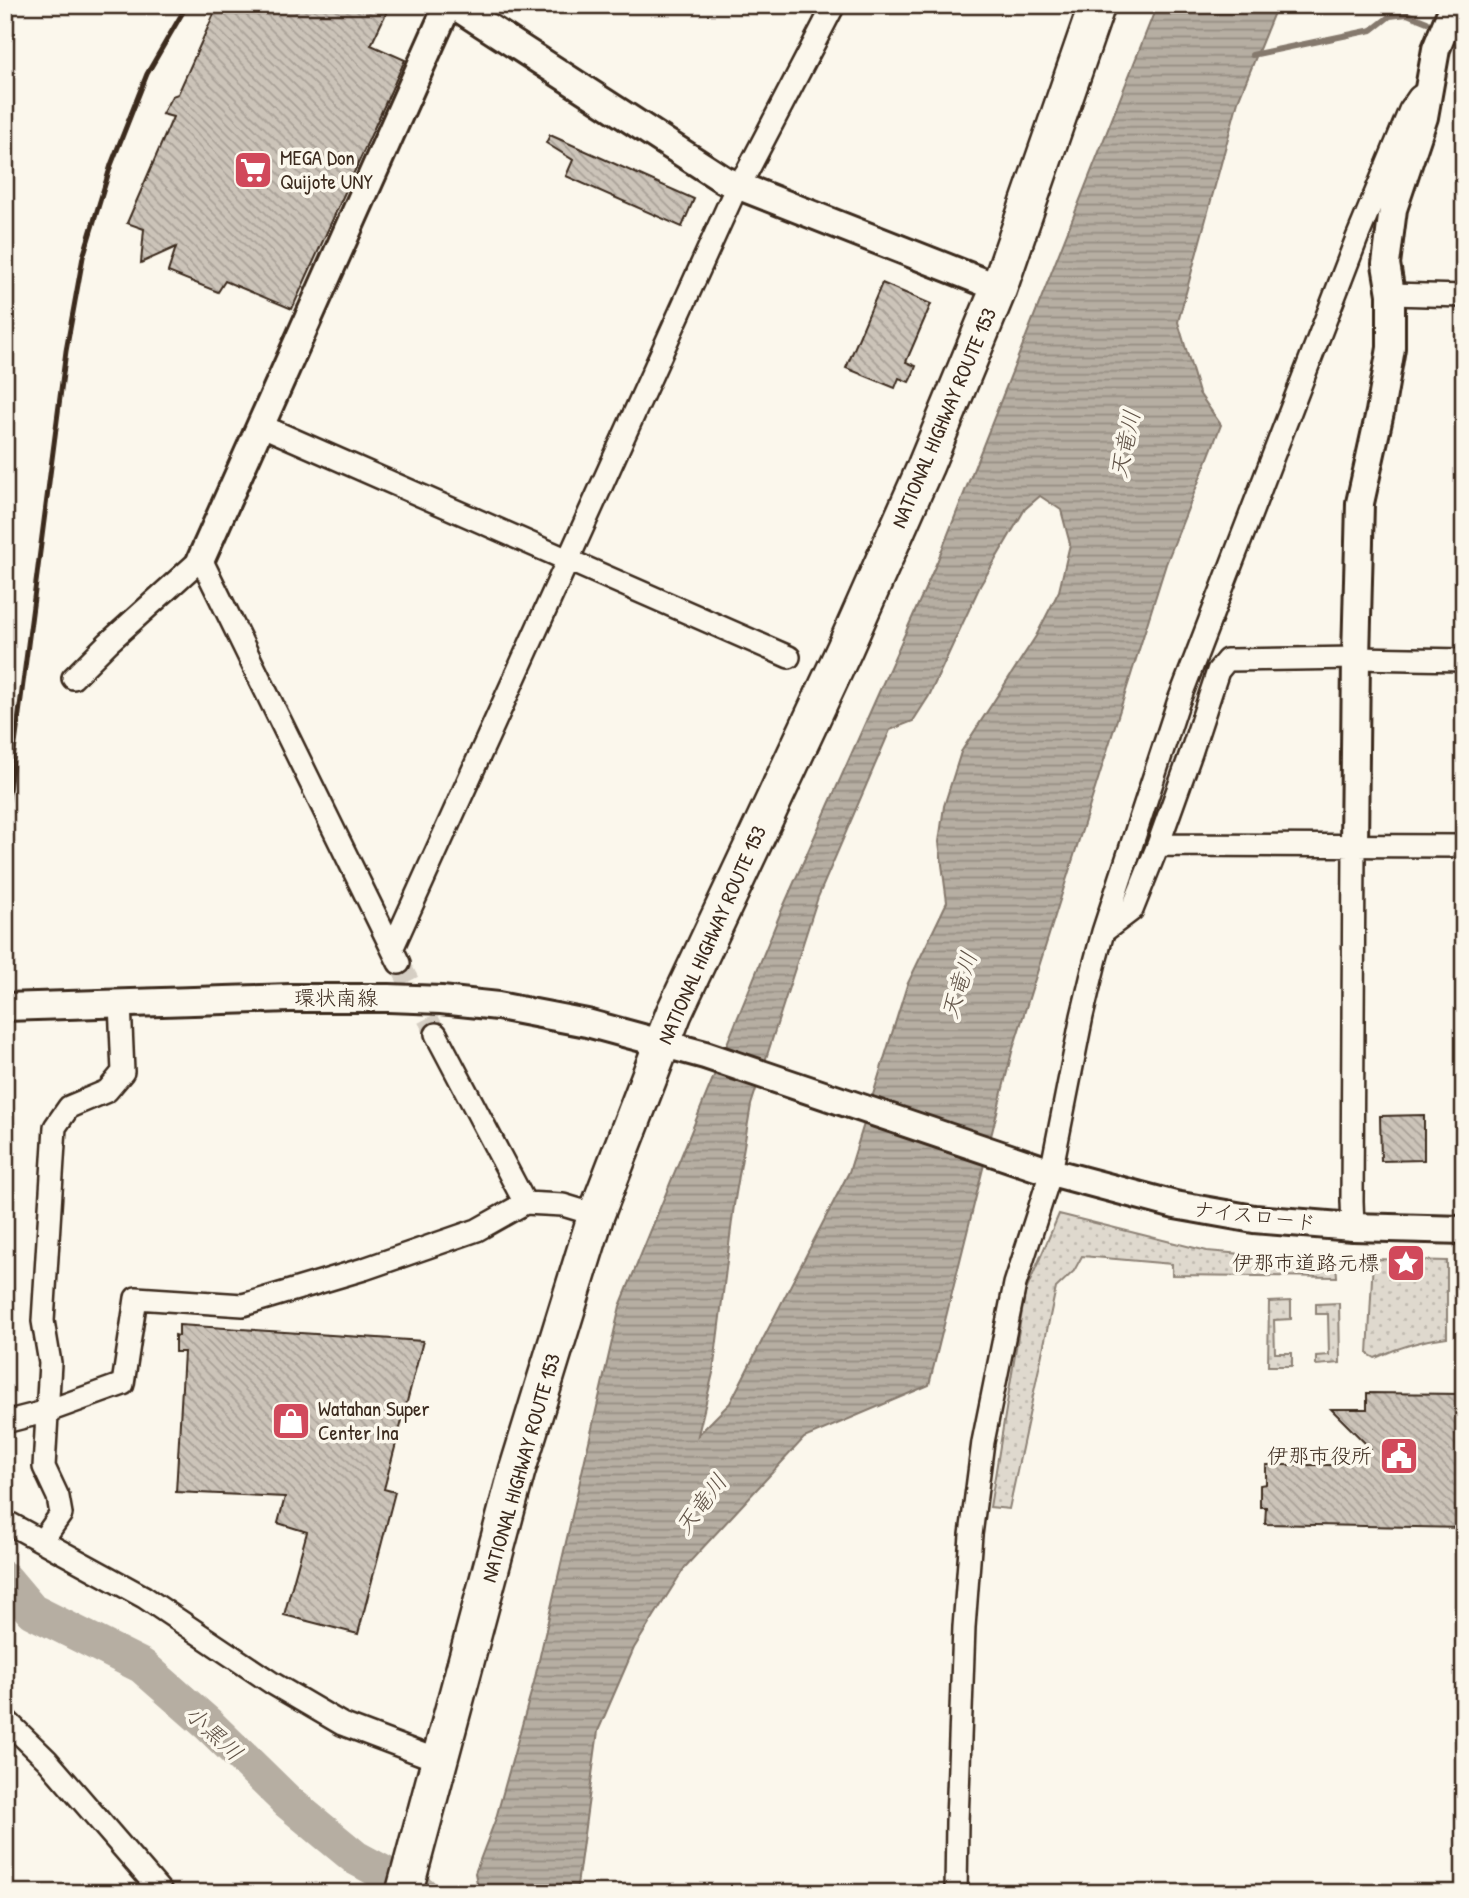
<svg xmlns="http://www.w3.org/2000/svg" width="1469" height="1898" viewBox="0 0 1469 1898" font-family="'Patrick Hand','Klee One',sans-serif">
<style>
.grass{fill:url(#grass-dots);stroke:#8d8276;stroke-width:2}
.water{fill:url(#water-rules);stroke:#85796d;stroke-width:2;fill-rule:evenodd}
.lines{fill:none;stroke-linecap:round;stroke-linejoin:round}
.stream{stroke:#85796d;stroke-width:6}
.river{stroke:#b6aea2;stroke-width:35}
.building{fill:url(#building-back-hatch);stroke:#3b2a1e;stroke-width:2}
.minor-tunnel{stroke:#d5cec3;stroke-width:21;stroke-dasharray:21 10;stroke-linecap:butt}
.minor-casing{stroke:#3b2a1e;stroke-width:26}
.tertiary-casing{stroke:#3b2a1e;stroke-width:32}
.trunk-casing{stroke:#3b2a1e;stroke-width:40}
.minor{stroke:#fbf7ec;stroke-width:21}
.tertiary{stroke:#fbf7ec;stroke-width:26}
.trunk{stroke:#fbf7ec;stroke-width:35}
.rail{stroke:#3b2a1e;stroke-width:5}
.labels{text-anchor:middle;stroke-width:7;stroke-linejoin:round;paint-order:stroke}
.poi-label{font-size:21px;fill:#3b2a1e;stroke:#fbf7ec;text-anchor:start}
.street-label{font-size:21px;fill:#3b2a1e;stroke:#fbf7ec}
.water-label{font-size:23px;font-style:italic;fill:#605246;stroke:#fbf7ec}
</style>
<defs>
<pattern id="grass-dots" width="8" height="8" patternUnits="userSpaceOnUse" patternTransform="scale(1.75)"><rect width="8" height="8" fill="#dfd9ce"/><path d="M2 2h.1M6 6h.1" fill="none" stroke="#c0bab0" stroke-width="1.8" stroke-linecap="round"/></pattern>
<pattern id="water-rules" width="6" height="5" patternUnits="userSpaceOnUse" patternTransform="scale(1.75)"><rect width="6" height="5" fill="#b6aea2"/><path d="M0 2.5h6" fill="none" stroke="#958e83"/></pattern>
<pattern id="building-back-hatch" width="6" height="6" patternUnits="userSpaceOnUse" patternTransform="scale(1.75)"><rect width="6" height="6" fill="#ccc4b9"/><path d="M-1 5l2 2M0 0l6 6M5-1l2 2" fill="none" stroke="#a79f96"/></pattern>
</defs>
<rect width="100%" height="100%" fill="#fbf7ec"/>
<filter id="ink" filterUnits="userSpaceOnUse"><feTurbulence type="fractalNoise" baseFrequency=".0143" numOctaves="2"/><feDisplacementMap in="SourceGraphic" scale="14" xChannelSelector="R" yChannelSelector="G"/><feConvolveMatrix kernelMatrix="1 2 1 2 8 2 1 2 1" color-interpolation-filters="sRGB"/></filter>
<g filter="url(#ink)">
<!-- grass -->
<path class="grass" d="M 1059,1214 L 1207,1251 L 1336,1262 L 1337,1277 L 1172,1275 L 1172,1264 L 1082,1256 L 1074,1271 L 1056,1288 L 1009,1509 L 990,1507 L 1025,1293 Z
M 1373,1259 L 1447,1261 L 1447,1337 C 1421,1340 1399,1347 1375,1358 L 1368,1354 Z
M 1291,1301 L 1291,1319 L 1274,1320 L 1275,1353 L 1292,1353 L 1292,1366 L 1268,1366 L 1269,1302 Z
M 1339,1303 L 1340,1363 L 1316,1365 L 1316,1356 L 1329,1355 L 1328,1314 L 1316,1314 L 1316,1304 Z"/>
<!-- water -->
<path class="water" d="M 1157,5 L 1277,5 L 1238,101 L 1178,322 L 1199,393 L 1221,425 L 1166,564 L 1012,1052 L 929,1385 L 804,1438 L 685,1567 L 634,1648 L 598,1731 L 576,1893 L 479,1893 L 475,1873 L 496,1818 L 534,1682 L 620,1306 L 780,914 L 937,562 ZM 1040,496 L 1061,510 L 1070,544 L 1059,591 L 1036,636 L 961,752 L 944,806 L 939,842 L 947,902 L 907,985 L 849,1172 L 730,1403 L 698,1435 L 713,1373 L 734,1205 L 751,1105 L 818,897 L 890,730 L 913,721 L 929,696 L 980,586 L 1025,509 Z"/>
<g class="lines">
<!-- stream -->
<path class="stream" d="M 1252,55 L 1372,30 L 1390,16 L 1407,14 L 1427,22"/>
<!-- river -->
<path class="river" d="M 5,1579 L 32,1611 L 142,1666 L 208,1724 L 288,1802 L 356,1858 L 421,1893"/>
</g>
<!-- building -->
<path class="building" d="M 218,5 L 390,5 L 371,45 L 405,60 L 292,309 L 225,281 L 218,292 L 168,272 L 176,247 L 141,263 L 144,229 L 127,223 L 173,117 L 162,114 L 172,96 L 178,94 Z
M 550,135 L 694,199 L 682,227 L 566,176 L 573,160 L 546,143 Z
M 882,283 L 931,304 L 906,362 L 916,366 L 913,374 L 909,382 L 899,378 L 895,388 L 846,368 Z
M 1424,1115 L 1424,1160 L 1381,1161 L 1380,1116 Z
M 179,1325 L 423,1341 L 384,1489 L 395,1492 L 358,1634 L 284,1615 L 307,1532 L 278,1523 L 285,1497 L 176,1492 L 184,1352 L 175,1352 L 175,1335 L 179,1336 Z
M 1367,1393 L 1464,1394 L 1464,1528 L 1265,1524 L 1266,1507 L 1260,1507 L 1260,1485 L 1266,1484 L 1266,1465 L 1335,1465 L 1335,1447 L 1370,1448 L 1331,1409 L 1367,1409 Z"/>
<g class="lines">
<!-- minor-tunnel -->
<path class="minor-tunnel" d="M 399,963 L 436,1034"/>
<!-- minor casing -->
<g class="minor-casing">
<path id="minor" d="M 1391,294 L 1464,296
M 260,425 L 789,657
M 73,678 L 108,643 L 201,559 L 399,963
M 1158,845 L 1191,753 L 1218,671 L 1227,660 L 1356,658 L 1464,660
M 1103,932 L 1132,910 L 1158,845 L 1464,846
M 393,947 L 737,186 L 748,170 L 834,5
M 436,1034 L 525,1203 L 563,1205 L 596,1215
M 1353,1227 L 1352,1201 L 1354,846
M 5,1422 L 48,1411 L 123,1384 L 136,1298 L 243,1305 L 364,1269 L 477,1230 L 525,1203
M 5,1521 L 144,1597 L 272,1683 L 342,1724 L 440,1761
M 42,1541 L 61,1514 L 58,1497 L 44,1467 L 50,1363 L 43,1321 L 55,1127 L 69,1107 L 107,1091 L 123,1072 L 120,1003
M 5,1719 L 47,1760 L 162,1893
M 956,1893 L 957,1822 L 964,1627 L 971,1535 L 983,1442 L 1015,1284 L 1051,1172 L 1082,1016 L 1095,962 L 1103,932 L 1178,703 L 1357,238 L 1410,110 L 1419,97 L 1430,89"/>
</g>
<!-- tertiary casing -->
<g class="tertiary-casing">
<path id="tertiary" d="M 454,5 L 724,180 L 999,288
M 201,559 L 448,5
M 1354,846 L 1356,658 L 1360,503 L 1380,412 L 1391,348 L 1391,294 L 1386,264 L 1393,209 L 1424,117 L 1436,49 L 1454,5
M 5,1007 L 290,998 L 389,998 L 441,1000 L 498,1006 L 587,1023 L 705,1055 L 1051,1172 L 1175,1205 L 1254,1219 L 1353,1227 L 1464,1230"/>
</g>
<!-- trunk casing -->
<g class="trunk-casing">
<path id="trunk" d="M 404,1893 L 517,1471 L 596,1215 L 674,1013 L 845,648 L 925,467 L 999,288 L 1097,5"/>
</g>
<!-- minor -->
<use href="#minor" class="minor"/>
<!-- tertiary -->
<use href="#tertiary" class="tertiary"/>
<!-- trunk -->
<use href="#trunk" class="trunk"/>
<!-- rail -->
<path class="rail" d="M 5,822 L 66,351 L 83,257 L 111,165 L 147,74 L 187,5"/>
</g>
</g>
<!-- icons -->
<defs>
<g id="supermarket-square" transform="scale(2.0125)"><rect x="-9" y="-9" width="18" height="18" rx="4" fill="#d1495b" stroke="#fbf7ec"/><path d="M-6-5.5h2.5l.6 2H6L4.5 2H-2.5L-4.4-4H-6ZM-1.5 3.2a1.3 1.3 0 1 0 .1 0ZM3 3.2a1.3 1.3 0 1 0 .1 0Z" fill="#fff"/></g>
<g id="sight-square" transform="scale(2.0125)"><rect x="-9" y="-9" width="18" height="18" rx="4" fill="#d1495b" stroke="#fbf7ec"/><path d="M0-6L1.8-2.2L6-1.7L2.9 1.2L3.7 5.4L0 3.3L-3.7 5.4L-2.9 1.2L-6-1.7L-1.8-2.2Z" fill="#fff"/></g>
<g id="shop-square" transform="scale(2.0125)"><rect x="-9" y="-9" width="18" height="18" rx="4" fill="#d1495b" stroke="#fbf7ec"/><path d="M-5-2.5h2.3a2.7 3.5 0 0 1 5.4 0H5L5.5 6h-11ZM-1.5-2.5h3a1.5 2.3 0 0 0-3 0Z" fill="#fff"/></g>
<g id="civic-square" transform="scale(2.0125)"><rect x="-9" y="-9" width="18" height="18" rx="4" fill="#d1495b" stroke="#fbf7ec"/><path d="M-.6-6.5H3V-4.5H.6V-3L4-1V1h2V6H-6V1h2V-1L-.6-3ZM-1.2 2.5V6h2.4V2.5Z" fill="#fff"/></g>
</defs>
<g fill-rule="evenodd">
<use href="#supermarket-square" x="253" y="170"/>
<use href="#sight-square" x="1406" y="1263"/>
<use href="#shop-square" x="291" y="1421"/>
<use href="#civic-square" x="1399" y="1456"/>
</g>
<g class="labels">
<!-- poi labels -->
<g class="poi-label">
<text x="280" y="165">MEGA Don<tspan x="280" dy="24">Quijote UNY</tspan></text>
<text x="1379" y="1270" text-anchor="end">伊那市道路元標</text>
<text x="318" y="1416">Watahan Super<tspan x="318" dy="24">Center Ina</tspan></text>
<text x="1372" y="1463" text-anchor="end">伊那市役所</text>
</g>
<!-- street labels -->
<g class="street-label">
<text transform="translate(944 418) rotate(-67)" y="7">NATIONAL HIGHWAY ROUTE 153</text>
<text transform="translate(712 935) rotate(-66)" y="7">NATIONAL HIGHWAY ROUTE 153</text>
<text x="336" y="1005">環状南線</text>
<text transform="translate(1255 1216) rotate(7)" y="7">ナイスロード</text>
<text transform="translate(521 1468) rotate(-74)" y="7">NATIONAL HIGHWAY ROUTE 153</text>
</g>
<!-- water labels -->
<g class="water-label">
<text transform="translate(1125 444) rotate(-78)" y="8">天竜川</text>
<text transform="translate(959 985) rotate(-72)" y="8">天竜川</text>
<text transform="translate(701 1504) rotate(-53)" y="8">天竜川</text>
<text transform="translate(214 1733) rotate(43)" y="8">小黒川</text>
</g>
</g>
<!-- margin -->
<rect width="1469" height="1898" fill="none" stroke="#fbf7ec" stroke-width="28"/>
<rect x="14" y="14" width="1441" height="1870" fill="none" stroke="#3b2a1e" stroke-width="2.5" filter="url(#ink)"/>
</svg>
